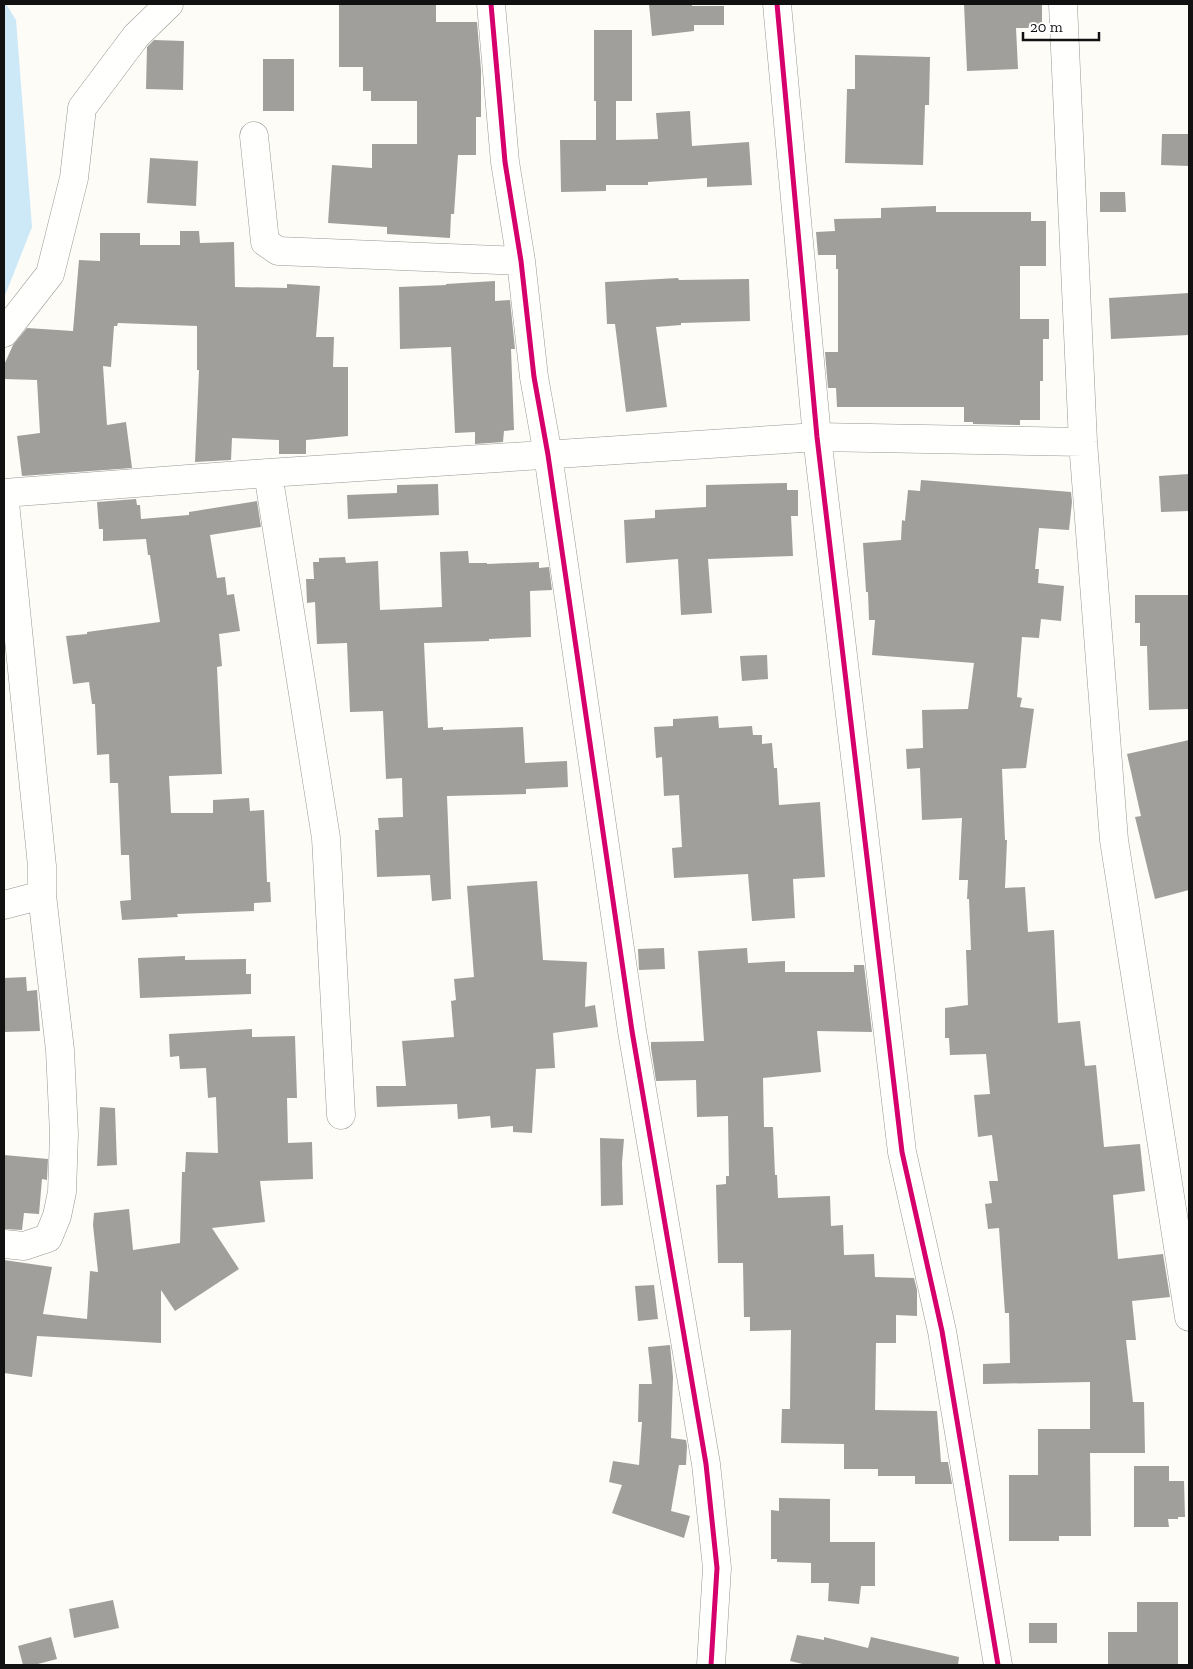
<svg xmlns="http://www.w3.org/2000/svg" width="1193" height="1669" viewBox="0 0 1193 1669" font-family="'Zilla Slab',serif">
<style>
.water{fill:#cde8f7}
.building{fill:#a19f9c}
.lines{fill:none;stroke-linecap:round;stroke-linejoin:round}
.minor-casing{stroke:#979795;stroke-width:29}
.minor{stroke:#fffffe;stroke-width:28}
.cycleway-casing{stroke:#fff;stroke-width:8}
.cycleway{stroke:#d6006c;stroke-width:5}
</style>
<rect width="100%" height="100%" fill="#fdfcf7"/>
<!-- water -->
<path class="water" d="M 4,4 L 6,4 L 16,20 L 32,227 L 4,298 Z"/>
<!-- building -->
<path class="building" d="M 339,4 L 436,4 L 436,22 L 477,22 L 481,70 L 481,117 L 476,117 L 476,155 L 458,155 L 454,214 L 451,214 L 450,238 L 387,234 L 387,227 L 328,223 L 332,165 L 372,168 L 372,144 L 417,144 L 417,101 L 371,101 L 371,91 L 363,91 L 363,67 L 339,67 Z
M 649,4 L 692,4 L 692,6 L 724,6 L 724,25 L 694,25 L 694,31 L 652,36 Z
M 964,4 L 1042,4 L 1042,28 L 1016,28 L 1018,69 L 967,71 Z
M 594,30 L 632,30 L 632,101 L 616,101 L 616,140 L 658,139 L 656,113 L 690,111 L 692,146 L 749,142 L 752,185 L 707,187 L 707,178 L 648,182 L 648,185 L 606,185 L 606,191 L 561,192 L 560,140 L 596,140 L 596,101 L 594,101 Z
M 154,40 L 184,41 L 183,90 L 146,89 L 147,47 Z
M 855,55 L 930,57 L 929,105 L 925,105 L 923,165 L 845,163 L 847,89 L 855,89 Z
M 263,59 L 294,59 L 294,111 L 263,111 Z
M 1162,134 L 1189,134 L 1189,166 L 1161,165 Z
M 150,158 L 198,161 L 196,206 L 147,203 Z
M 1100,192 L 1125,192 L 1126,212 L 1100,212 Z
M 936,206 L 936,212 L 1031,212 L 1031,221 L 1046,221 L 1046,266 L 1020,266 L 1020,319 L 1049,319 L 1049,339 L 1043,339 L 1043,381 L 1040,381 L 1040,420 L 1020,420 L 1020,425 L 973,424 L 973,422 L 964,422 L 964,407 L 837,407 L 836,388 L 828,388 L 825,352 L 838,352 L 838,269 L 836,269 L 836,255 L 818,255 L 816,232 L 835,231 L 834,219 L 881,218 L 881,208 Z
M 180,231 L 199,231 L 200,243 L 234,242 L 235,287 L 287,288 L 287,284 L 320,286 L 316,337 L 334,337 L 333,367 L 348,367 L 348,436 L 306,440 L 306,454 L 279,454 L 279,440 L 232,438 L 231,460 L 195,462 L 199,370 L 197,370 L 197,326 L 118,323 L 117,326 L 114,326 L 111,367 L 103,366 L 107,425 L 126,422 L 132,468 L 22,476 L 17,436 L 40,433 L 37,380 L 4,379 L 4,365 L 13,345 L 27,328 L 73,331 L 79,260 L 100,261 L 100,233 L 140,233 L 140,245 L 180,245 Z
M 678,278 L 679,280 L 749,279 L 750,321 L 681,323 L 681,325 L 656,327 L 667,407 L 626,412 L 615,324 L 607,324 L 605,282 Z
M 495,281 L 495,301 L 510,300 L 515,349 L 511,349 L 514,430 L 504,431 L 503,442 L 475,444 L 475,432 L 455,433 L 451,347 L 400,349 L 399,287 L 446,285 L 446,284 Z
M 1189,293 L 1189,335 L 1111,339 L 1109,298 Z
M 1189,474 L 1189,511 L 1161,512 L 1159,476 Z
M 921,480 L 1071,492 L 1072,502 L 1069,530 L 1039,528 L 1035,569 L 1039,569 L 1038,583 L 1064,586 L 1061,621 L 1041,619 L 1039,638 L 1022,637 L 1017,697 L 1022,698 L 1020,707 L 1034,709 L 1026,768 L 1002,769 L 1005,840 L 1007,840 L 1005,888 L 1025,887 L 1028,932 L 1054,930 L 1058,1023 L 1080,1021 L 1085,1066 L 1096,1065 L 1104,1147 L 1140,1144 L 1145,1191 L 1113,1195 L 1118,1259 L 1163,1254 L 1170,1297 L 1132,1301 L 1136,1340 L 1126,1340 L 1133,1402 L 1144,1402 L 1145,1453 L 1090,1453 L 1091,1536 L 1059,1536 L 1059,1541 L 1009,1541 L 1009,1475 L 1038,1475 L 1038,1429 L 1090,1429 L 1090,1382 L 983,1384 L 983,1364 L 1010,1363 L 1009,1313 L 1005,1313 L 999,1228 L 988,1229 L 985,1204 L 992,1203 L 989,1181 L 998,1181 L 992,1135 L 978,1137 L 974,1095 L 990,1094 L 986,1054 L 950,1055 L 949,1038 L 945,1038 L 945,1008 L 968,1005 L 966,950 L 971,950 L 969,899 L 967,899 L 968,880 L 959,880 L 962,818 L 922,820 L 920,768 L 907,769 L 906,749 L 923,748 L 922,710 L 968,709 L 974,663 L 872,655 L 875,620 L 869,620 L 868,592 L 866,592 L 863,543 L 901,540 L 902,520 L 905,521 L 908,490 L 920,491 Z
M 787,483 L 787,490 L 798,490 L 798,516 L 791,516 L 793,556 L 708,559 L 712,613 L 681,615 L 678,559 L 626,563 L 624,520 L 655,518 L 655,510 L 706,507 L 706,485 Z
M 438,484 L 439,515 L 348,519 L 347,495 L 397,493 L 397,485 Z
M 136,499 L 137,505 L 140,505 L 141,519 L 189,515 L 189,512 L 257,501 L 261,527 L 210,535 L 217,578 L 225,577 L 227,595 L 234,594 L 240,631 L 219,634 L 222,666 L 217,667 L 222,774 L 169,776 L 171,813 L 213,813 L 213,800 L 249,798 L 250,811 L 264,810 L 267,882 L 270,882 L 271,902 L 254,903 L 254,911 L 177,914 L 178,917 L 122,920 L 120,901 L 131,900 L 129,855 L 121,855 L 118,783 L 110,783 L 109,754 L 97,755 L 95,704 L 92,704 L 89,682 L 73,684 L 66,636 L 87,634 L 87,632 L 160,622 L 150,555 L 148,555 L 146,539 L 103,541 L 103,529 L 99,529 L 97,502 Z
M 468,551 L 469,563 L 487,563 L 487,564 L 539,562 L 539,568 L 549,567 L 552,590 L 530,591 L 531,637 L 489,639 L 489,641 L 424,643 L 428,728 L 443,727 L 443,730 L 523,727 L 525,763 L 567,761 L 568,787 L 526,789 L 526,794 L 447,796 L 451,899 L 432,901 L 430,875 L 377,877 L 375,830 L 379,830 L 378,818 L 403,817 L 402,778 L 386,779 L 383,711 L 350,712 L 347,643 L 317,644 L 315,602 L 307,603 L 306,579 L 314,579 L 313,562 L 319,562 L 319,558 L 345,557 L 346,563 L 378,561 L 380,610 L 442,607 L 440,552 Z
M 1135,595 L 1189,595 L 1189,709 L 1149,710 L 1147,646 L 1140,646 L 1140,623 L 1135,623 Z
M 767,655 L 768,679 L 742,681 L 740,656 Z
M 718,716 L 719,728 L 752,726 L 753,735 L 762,735 L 762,744 L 772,743 L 774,768 L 777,768 L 779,805 L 820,802 L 825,877 L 793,879 L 795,918 L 752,921 L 748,874 L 674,878 L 672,848 L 682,847 L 679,795 L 664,796 L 662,757 L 656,758 L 654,727 L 673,726 L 673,719 Z
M 1189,740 L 1189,890 L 1155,899 L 1135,817 L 1141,816 L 1127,754 Z
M 537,881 L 543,960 L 587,962 L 585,1007 L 595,1005 L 598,1027 L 553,1033 L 555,1068 L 536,1069 L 532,1133 L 513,1132 L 513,1126 L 491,1128 L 490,1116 L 458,1119 L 457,1104 L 377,1107 L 376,1086 L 406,1086 L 402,1041 L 454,1037 L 451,1001 L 456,1000 L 454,979 L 474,977 L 467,886 Z
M 664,948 L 665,969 L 639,970 L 638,949 Z
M 747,948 L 748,963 L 785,961 L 785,972 L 854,972 L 854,965 L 864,965 L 872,1032 L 817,1031 L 821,1072 L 763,1078 L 764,1127 L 773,1127 L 775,1175 L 777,1175 L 778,1198 L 830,1196 L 831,1226 L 843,1225 L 844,1255 L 874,1254 L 875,1277 L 914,1278 L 917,1290 L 917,1316 L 896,1315 L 896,1343 L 876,1343 L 875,1410 L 937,1411 L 941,1462 L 948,1462 L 952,1484 L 915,1484 L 915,1476 L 878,1476 L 878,1469 L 844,1469 L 844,1444 L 781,1443 L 782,1409 L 790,1409 L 791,1330 L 750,1331 L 750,1317 L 744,1317 L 743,1263 L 718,1263 L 716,1185 L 726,1184 L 726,1176 L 729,1176 L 728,1116 L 697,1117 L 696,1080 L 656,1081 L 651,1048 L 651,1042 L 704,1041 L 698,951 Z
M 185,956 L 185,960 L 246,959 L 246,974 L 251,974 L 251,994 L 140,998 L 138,958 Z
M 26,977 L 27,991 L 37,990 L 40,1031 L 4,1032 L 4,978 Z
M 252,1029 L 252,1037 L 295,1036 L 297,1098 L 287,1098 L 288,1143 L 312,1142 L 313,1179 L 260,1181 L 265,1222 L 212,1228 L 239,1269 L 175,1311 L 161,1290 L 161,1343 L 37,1336 L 32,1377 L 4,1373 L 4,1260 L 52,1267 L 43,1314 L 87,1319 L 90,1271 L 98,1272 L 93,1225 L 94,1213 L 129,1209 L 133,1250 L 180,1243 L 182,1172 L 185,1172 L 186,1152 L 218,1153 L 216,1097 L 208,1098 L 206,1068 L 180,1069 L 179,1056 L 170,1057 L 169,1034 Z
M 100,1107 L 115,1108 L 117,1165 L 97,1166 Z
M 600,1138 L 624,1139 L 622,1163 L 623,1205 L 601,1206 Z
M 4,1155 L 48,1159 L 47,1180 L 42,1179 L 39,1214 L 24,1213 L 22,1230 L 4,1229 Z
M 654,1285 L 658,1319 L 638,1321 L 635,1286 Z
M 670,1345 L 673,1377 L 671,1438 L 686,1440 L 687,1446 L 686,1465 L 679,1465 L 671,1511 L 690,1516 L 684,1538 L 612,1513 L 622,1485 L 609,1482 L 613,1461 L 639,1465 L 642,1422 L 638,1422 L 639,1384 L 652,1384 L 648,1347 Z
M 1134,1466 L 1169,1466 L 1169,1481 L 1184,1481 L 1185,1517 L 1178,1517 L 1178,1519 L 1168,1519 L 1169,1527 L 1134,1527 Z
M 779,1498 L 830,1499 L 830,1542 L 875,1542 L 875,1586 L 861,1586 L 859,1604 L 828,1601 L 829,1583 L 811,1583 L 811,1563 L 777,1562 L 777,1559 L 771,1559 L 771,1510 L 779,1511 Z
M 113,1600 L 119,1628 L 74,1638 L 69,1609 Z
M 1137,1602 L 1178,1602 L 1178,1665 L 1108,1665 L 1108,1632 L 1137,1632 Z
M 1029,1623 L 1057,1623 L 1057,1643 L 1029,1643 Z
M 797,1635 L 824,1640 L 824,1637 L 868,1648 L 871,1637 L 959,1657 L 958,1665 L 807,1665 L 790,1661 Z
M 51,1637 L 57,1659 L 34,1665 L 23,1665 L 18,1646 Z"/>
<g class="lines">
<!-- minor casing -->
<g class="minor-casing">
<path id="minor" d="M 491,4 L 505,162 L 521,261 L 534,377 L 548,455 L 632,1031 L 706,1464 L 717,1568 L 711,1665
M 777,4 L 817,437 L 902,1152 L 942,1331 L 998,1665
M 1063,4 L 1083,442 L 1114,840 L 1189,1317
M 254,136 L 265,242 L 278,251 L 521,261
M 4,333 L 50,274 L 74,178 L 82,108 L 136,36 L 169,4
M 268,473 L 326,838 L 341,1115
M 4,493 L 268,473 L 817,437 L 1083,442
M 4,493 L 42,866 L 42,895 L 60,1050 L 64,1134 L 62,1192 L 57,1216 L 48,1238 L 24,1246 L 4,1244
M 4,905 L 42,895"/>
</g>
<!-- minor -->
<use href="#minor" class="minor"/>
<!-- cycleway casing -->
<g class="cycleway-casing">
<path id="cycleway" d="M 491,4 L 505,162 L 521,261 L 534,377 L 548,455 L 632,1031 L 706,1464 L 717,1568 L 711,1665
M 777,4 L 817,437 L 902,1152 L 942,1331 L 998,1665"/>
</g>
<!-- cycleway -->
<use href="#cycleway" class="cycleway"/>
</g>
<!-- border -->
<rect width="1193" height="1669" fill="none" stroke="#111111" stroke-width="10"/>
<!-- scale -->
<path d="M1023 32v8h76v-8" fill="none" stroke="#111111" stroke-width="2.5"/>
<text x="1030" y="32" font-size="15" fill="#111111" stroke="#ffffff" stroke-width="4" paint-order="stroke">20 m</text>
</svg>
